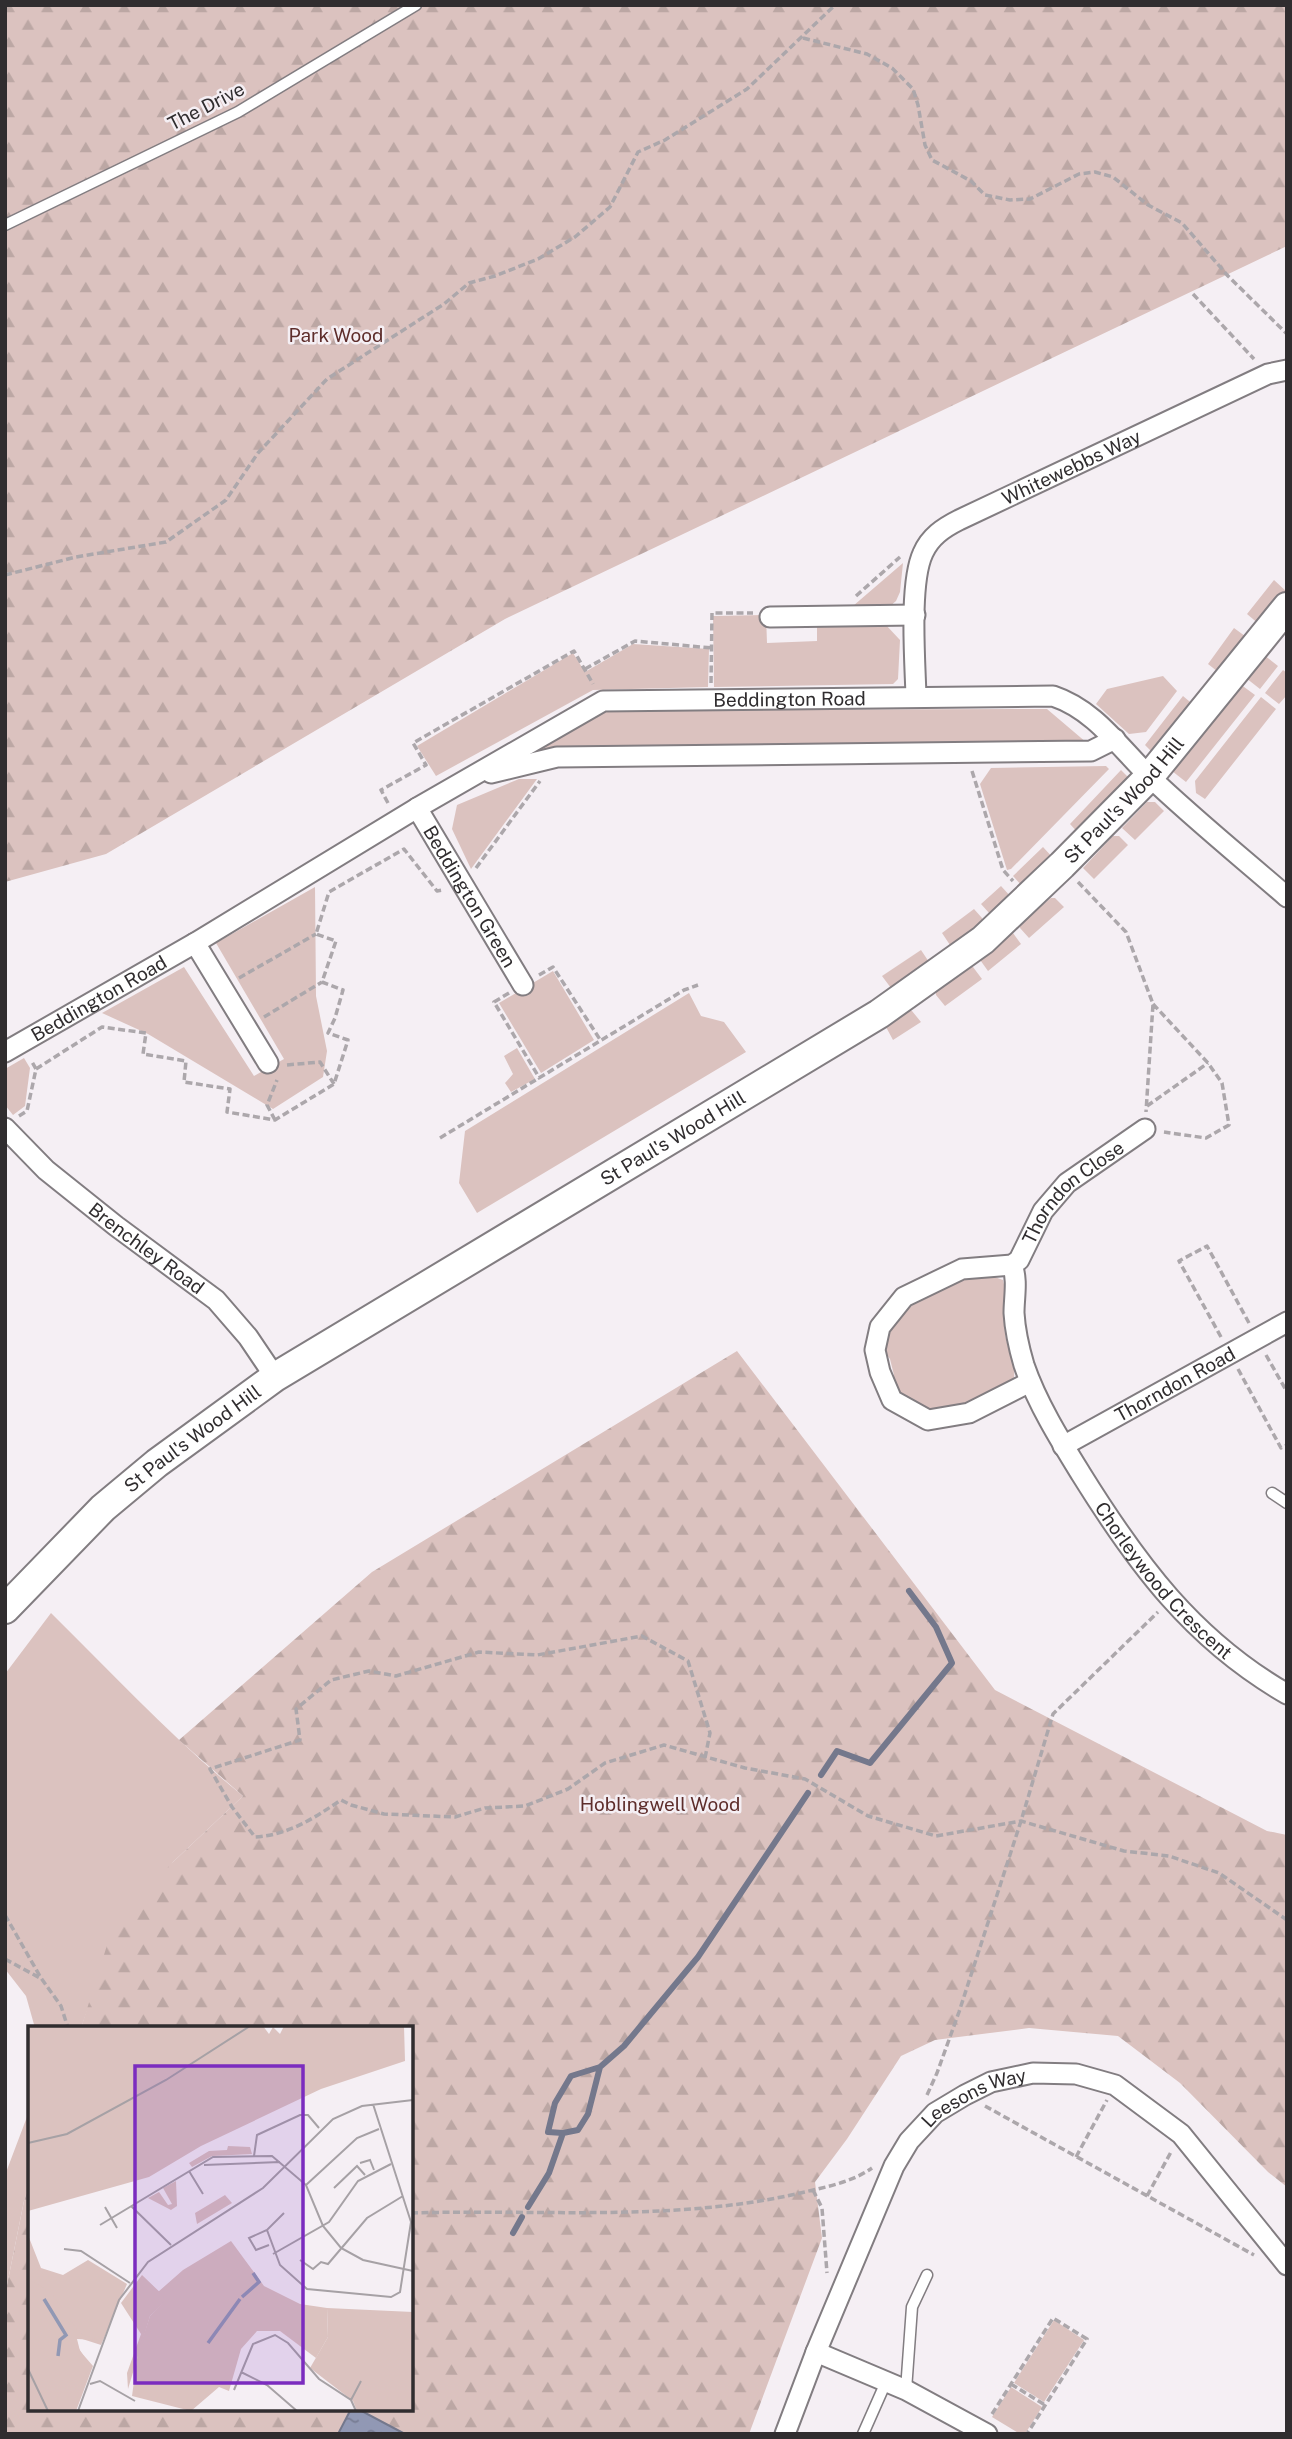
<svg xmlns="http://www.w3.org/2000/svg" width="1292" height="2439" viewBox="0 0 1292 2439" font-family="'Public Sans',sans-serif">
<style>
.green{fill:#dbc2bf}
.forest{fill:url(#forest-firs)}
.water{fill:url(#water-ripples);stroke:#74788c;stroke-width:2}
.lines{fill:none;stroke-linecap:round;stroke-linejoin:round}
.stream{stroke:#74788c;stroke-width:6}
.lane-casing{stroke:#827d81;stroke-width:13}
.street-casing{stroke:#827d81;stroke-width:23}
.secondary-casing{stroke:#827d81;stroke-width:32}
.path{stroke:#aca7ab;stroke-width:3.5;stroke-dasharray:7 3.5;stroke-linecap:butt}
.lane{stroke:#fff;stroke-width:10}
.street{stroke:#fff;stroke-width:19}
.secondary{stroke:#fff;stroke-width:28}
.labels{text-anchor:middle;stroke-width:5;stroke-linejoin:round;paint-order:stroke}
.street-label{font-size:19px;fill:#302d2f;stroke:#f5eff4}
.park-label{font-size:19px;fill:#5e2d2b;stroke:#f5eff4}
.inset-river{fill:none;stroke:#9198b4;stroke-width:3.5}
.inset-road{fill:none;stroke:#a6a1a5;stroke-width:2}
.view{fill:#7b2cbf;fill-opacity:0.15;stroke:#7b2cbf;stroke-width:3.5}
.inset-edge{fill:none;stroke:#302d2f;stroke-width:3.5}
</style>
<defs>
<pattern id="forest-firs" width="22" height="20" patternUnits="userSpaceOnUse" patternTransform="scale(1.75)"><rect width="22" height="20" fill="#dbc2bf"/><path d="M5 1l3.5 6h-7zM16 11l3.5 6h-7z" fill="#bca7a4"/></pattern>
<pattern id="water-ripples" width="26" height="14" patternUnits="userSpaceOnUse" patternTransform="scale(1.75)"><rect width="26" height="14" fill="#9198b4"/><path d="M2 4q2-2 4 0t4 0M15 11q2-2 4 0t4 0" fill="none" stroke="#777c93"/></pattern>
</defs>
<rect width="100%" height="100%" fill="#f5eff4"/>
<!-- green -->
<path class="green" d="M 903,563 L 900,592 L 896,601 L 889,607 L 853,606 Z
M 1274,580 L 1287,592 L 1260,625 L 1247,614 Z
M 766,615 L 767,643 L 817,641 L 817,624 L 885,624 L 900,640 L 898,679 L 893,684 L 714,687 L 713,616 Z
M 1234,628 L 1249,639 L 1222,675 L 1208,664 Z
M 633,644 L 709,649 L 708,687 L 593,690 L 436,776 L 417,746 L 573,653 L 585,672 Z
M 1264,655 L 1278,666 L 1260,689 L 1246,678 Z
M 1283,670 L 1287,673 L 1287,695 L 1279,704 L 1265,693 Z
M 1163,676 L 1177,691 L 1146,732 L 1129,734 L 1096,704 L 1107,689 Z
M 1240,684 L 1255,695 L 1186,782 L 1172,771 Z
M 1183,696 L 1196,707 L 1155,755 L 1145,745 Z
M 1261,697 L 1276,709 L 1205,799 L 1196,793 L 1195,781 Z
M 1047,709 L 1087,743 L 523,755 L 604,710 Z
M 1106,766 L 1109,769 L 1011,869 L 1007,870 L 980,784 L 991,768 Z
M 1121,770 L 1132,781 L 1080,835 L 1070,824 Z
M 519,779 L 537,779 L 471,869 L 452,829 L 457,805 Z
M 1147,802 L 1155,802 L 1164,811 L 1135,840 L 1122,828 Z
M 1113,836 L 1119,836 L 1128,845 L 1094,879 L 1083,868 Z
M 1043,847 L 1055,860 L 1022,886 L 1013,876 Z
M 1001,886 L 1012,898 L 990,914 L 981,904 Z
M 315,887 L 316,996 L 327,1051 L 323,1077 L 273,1109 L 148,1034 L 102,1013 L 184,967 L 254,1076 L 284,1059 L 216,943 Z
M 1051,898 L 1055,898 L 1064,907 L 1029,938 L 1020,928 L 1020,923 Z
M 974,909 L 982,918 L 983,922 L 955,945 L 950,945 L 942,933 Z
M 1008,932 L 1013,933 L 1021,944 L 988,971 L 978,957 Z
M 921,950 L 929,962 L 894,989 L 891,988 L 882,976 Z
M 965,967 L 973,967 L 982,979 L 945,1006 L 936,995 L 936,988 Z
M 553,971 L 594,1040 L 541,1073 L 499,1003 Z
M 689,993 L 701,1016 L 724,1022 L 746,1052 L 477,1213 L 459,1183 L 465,1131 Z
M 906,1009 L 912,1011 L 921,1022 L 893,1040 L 886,1027 L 888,1022 Z
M 517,1048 L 535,1079 L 511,1092 L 505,1083 L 513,1074 L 504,1056 Z
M 24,1058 L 30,1068 L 25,1106 L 13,1115 L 5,1105 L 5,1069 Z
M 989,1275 L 1003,1280 C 1008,1298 1003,1316 1005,1334 C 1007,1348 1016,1363 1014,1377 C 1010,1395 948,1410 931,1414 L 894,1391 L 894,1375 L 890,1359 L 882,1348 L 883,1339 L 909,1301 L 938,1284 Z
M 51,1613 C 114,1675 174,1740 243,1796 L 173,1862 L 94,1991 L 81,2028 L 35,2028 L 26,1996 L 5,1969 L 5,1674 Z
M 30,2109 L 30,2183 L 24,2201 L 5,2295 L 5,2175 Z
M 1054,2320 L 1084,2340 L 1044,2402 L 1014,2383 Z
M 1011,2387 L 1042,2407 L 1025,2434 L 1020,2434 L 992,2417 Z"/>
<!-- forest -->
<path class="forest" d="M 5,5 L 1287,5 L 1287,246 L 505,619 L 106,854 L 5,882 Z
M 737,1351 L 995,1690 L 1267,1831 L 1287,1835 L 1287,2187 L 1268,2172 L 1180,2083 L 1118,2036 L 1029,2028 L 935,2040 L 901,2056 L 847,2139 L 815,2182 L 822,2238 L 749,2434 L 5,2434 L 5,2295 L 24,2201 L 30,2183 L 30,2409 L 411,2409 L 411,2028 L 81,2028 L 114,1923 L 173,1862 L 243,1796 L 179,1740 L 372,1572 Z"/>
<!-- water -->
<path class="water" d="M 351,2409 L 358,2409 L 405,2434 L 338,2434 Z"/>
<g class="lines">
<!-- stream -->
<path class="stream" d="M 821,1775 L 837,1751 L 870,1763 L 952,1663 L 936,1627 L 909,1591
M 600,2067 L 588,2114 L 578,2130 L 563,2133 L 548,2132 L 555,2103 L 571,2076 L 600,2067 L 624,2046 L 698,1957 L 808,1793
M 528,2207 L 549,2173 L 563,2133
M 513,2233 L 522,2217"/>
<!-- lane casing -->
<g class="lane-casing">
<path id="lane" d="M 5,225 L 238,112 L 416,5
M 1272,1493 L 1287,1503
M 906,2390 L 912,2307 L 927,2275
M 863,2434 L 886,2382"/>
</g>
<!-- street casing -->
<g class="street-casing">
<g id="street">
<path d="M 770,617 L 915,615"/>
<path id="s1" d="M 916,696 C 915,661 909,583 923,553 C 930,537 943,528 959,520 L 1268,374 L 1287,370"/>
<path d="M 491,773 L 557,757 L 1091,751 L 1115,739"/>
<path id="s2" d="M 417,808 L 523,985"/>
<path d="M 195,943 L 268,1063"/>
<path id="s3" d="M 5,1052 L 195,943 L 417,808 L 603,701 L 1053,696 C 1095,710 1119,747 1150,777 C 1194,819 1241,857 1287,897"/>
<path id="s4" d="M 5,1128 L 46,1170 L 116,1226 L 216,1300 L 248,1337 L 275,1377"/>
<path id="s5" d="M 1012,1265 C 1018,1280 1014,1297 1014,1313 C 1015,1330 1019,1348 1024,1365 C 1037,1403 1060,1440 1081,1474 C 1137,1564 1193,1640 1287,1694"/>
<path id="s6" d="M 1030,1382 L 969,1413 L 928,1420 L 892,1400 L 880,1372 L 875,1350 L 880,1327 L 904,1297 L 962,1269 L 1012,1265 L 1019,1260 L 1043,1211 L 1067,1183 L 1145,1129"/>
<path id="s7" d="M 1063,1446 L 1287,1322"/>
<path d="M 816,2352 L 906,2390 L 987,2434"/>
<path id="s8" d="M 785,2434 L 816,2352 L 894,2166 L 909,2141 L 935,2113 L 965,2095 L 991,2082 L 1033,2073 L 1076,2074 L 1115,2085 L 1181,2134 L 1287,2265"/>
</g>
</g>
<!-- secondary casing -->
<g class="secondary-casing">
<g id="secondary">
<path id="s9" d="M 5,1609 L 103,1508 L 157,1463 L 275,1377 L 879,1014 L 983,940 L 1062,865 L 1150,776 L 1287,607"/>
</g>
</g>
<!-- path -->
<path class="path" d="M 803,38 L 867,54 L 892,68 L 913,89 L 918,105 L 925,145 L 932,160 L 971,181 L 985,195 L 1010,200 L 1030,199 L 1079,174 L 1095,172 L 1113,177 L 1148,205 L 1182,223 L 1228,276 L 1287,334
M 1193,294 L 1254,359
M 5,575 L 76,557 L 166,542 L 226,500 L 258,453 L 327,379 L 444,304 L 469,283 L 495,276 L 538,259 L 575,237 L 610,207 L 638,152 L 665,140 L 747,89 L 835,5
M 856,596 L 900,557
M 585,669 L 635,641 L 712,648
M 711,683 L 712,613 L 753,613
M 972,771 L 1003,870 L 1013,881
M 388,803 L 381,790 L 426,765 L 413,743 L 574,651 L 593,684
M 476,868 L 540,781
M 1078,882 L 1126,932 L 1153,1004 L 1146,1112
M 539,975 L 553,967 L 601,1041
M 239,978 L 316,934
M 509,993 L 494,1002 L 540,1079
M 1153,1004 L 1208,1063 L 1222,1083 L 1229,1125 L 1206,1138 L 1164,1132
M 264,1017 L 322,982
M 287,1065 L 320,1062 L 334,1084
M 36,1069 L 102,1027 L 146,1033 L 143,1054 L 186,1061 L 184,1082 L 230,1089 L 227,1112 L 275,1120 L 334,1084 L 348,1040 L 328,1033 L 335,1018 L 343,990 L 322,982 L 336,941 L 316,934 L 329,892 L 404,849 L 437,891 L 443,890
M 1147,1106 L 1208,1063
M 19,1116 L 27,1111 L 36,1069 L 31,1060
M 275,1120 L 267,1105 L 277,1080
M 440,1138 L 684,990 L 698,985
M 1221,1337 L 1179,1261 L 1207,1246 L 1249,1323
M 1266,1355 L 1287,1392
M 1238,1369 L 1281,1448 L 1287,1445
M 705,1758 L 710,1733 L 688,1661 L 642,1636 L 537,1655 L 479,1652 L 396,1676 L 369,1671 L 331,1680 L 296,1709 L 300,1740 L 210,1769 L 232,1807 L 255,1837 C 289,1835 314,1818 341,1800 L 351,1805 L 384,1814 L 455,1817 L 485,1808 L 525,1806 L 568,1789 L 605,1763 L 664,1745 L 745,1768 L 805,1779 L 868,1816 L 936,1836 L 1021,1821 L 1124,1851 L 1169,1856 L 1219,1873 L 1287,1920
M 5,1915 L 41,1978 L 61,2006 L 68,2028
M 5,1959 L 40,1978
M 927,2095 L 937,2073 L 959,2012 L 1021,1821 L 1053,1714 L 1158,1612
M 985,2106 L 1254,2255
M 1076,2157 L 1107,2100
M 813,2190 L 822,2208 L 827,2273
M 1147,2196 L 1171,2152
M 411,2213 C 540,2209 670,2222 796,2194 C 821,2188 851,2183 872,2168
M 1011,2384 L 1045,2405
M 992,2414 L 1053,2318 L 1087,2339 L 1027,2434"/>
<!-- lane -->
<use href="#lane" class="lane"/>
<!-- street -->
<use href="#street" class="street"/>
<!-- secondary -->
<use href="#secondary" class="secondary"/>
</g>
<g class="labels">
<!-- street labels -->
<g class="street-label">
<text transform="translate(206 106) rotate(-27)" y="7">The Drive</text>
<text dy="7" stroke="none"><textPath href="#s1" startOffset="318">Whitewebbs Way</textPath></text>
<text dy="7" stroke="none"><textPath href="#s3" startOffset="880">Beddington Road</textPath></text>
<text dy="7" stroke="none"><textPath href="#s9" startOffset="1388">St Paul's Wood Hill</textPath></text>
<text dy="7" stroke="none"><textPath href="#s2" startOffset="103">Beddington Green</textPath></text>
<text dy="7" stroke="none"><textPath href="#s3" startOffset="108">Beddington Road</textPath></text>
<text dy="7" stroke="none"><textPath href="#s9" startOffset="821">St Paul's Wood Hill</textPath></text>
<text dy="7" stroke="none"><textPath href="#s6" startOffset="478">Thorndon Close</textPath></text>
<text dy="7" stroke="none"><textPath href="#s4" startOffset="186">Brenchley Road</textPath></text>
<text dy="7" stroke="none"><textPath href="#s7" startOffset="128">Thorndon Road</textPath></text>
<text dy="7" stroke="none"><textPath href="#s9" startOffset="254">St Paul's Wood Hill</textPath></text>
<text dy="7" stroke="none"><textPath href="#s5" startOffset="360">Chorleywood Crescent</textPath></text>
<text dy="7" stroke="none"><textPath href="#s8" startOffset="399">Leesons Way</textPath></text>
</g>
<!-- park labels -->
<g class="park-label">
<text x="336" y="342">Park Wood</text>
<text x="660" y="1811">Hoblingwell Wood</text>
</g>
</g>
<!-- overview -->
<g transform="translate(28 2026)">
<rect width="385" height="385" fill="#f5eff4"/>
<path d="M 200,120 L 222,121 L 224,128 L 184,130 L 164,141 L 161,137 L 181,125 L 199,124 ZM 148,155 L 149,180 L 143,184 L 120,172 L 131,166 L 140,179 L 144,178 L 135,162 ZM 197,169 L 204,177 L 169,198 L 167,187 ZM 0,209 L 13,242 L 35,249 L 60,234 L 99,258 L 73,319 L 42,309 L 61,338 L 0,341 ZM 114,249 L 139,273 L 122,290 L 100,363 L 99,347 L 113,308 L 93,277 ZM 299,282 L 385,286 L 385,385 L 329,385 L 325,375 L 282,342 L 300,311 Z" fill="#dbc2bf"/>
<path d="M 0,0 L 235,0 L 241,8 L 245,1 L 252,8 L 256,0 L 376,0 L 377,35 L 293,63 L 173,120 L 121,151 L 0,185 ZM 203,215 L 236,260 L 272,278 L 299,282 L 300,311 L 288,332 L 252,305 L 229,305 L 213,323 L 201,365 L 191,361 L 163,385 L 104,370 L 110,326 L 122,290 L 138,273 L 130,266 L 155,244 ZM 0,224 L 7,257 L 23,266 L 51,307 L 70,314 L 49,313 L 52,325 L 65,340 L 48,385 L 0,385 Z" fill="#dbc2bf"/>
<path class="inset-river" d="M 214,271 L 231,256 L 225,247M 16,273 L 38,309 L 32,314 L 30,330M 180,317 L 212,273"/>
<path class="inset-road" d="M 0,117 L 39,108 L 138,54 L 222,0M 226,130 L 229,109 L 272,89 L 280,89 L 291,102M 332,137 L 342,134 L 346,144M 176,139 L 252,136M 161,145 L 175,168M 278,159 L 329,112 L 351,103M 306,162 L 329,140 L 337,149M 103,180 L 143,219M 77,181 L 89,202M 72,199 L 185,131 L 244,130 L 278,159 L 295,200 L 313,222 L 335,234 L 385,245M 239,204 L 252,239 L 279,263 L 363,271 L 372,266 L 383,196 L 345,78M 241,219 L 228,224 L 221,212 L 239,204 L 256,187M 36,223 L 53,225 L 102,257M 245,228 L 301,196 L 330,155 L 363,138M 272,234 L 285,243 L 293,236 L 300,238 L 339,192 L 375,170M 0,343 L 20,385M 213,346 L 239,359 L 269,385M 62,358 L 72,355 L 107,375M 206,364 L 225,318 L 247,309 L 260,317 L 291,353 L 323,374 L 328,385M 323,374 L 333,355M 50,385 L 91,274 L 120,236 L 235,162 L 305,93 L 334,80 L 385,74"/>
<path class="view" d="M 107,40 L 275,40 L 275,357 L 107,357 Z"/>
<rect width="385" height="385" class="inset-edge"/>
</g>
<!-- border -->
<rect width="1292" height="2439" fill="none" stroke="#302d2f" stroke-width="14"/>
</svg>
